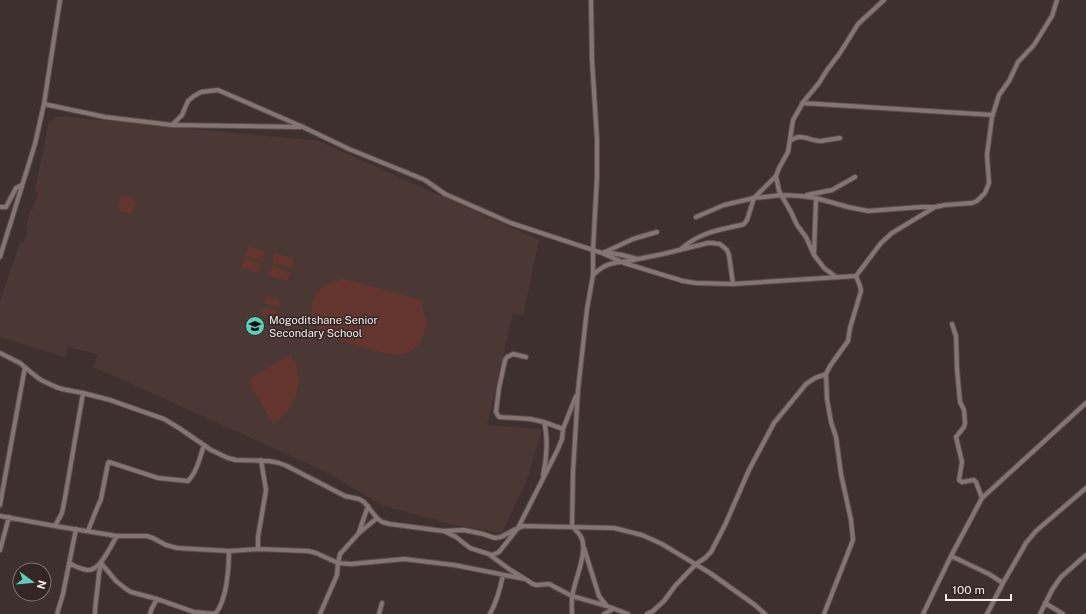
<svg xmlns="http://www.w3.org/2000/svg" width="1086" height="614" viewBox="0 0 1086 614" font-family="'Public Sans',sans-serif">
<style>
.built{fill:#4b3834}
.green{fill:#64352e}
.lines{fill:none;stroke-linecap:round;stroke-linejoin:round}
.street-casing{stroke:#5a4f4d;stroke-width:6}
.street{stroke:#847472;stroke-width:4}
.labels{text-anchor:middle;stroke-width:3;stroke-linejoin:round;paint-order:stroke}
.poi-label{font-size:11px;fill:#f4ebe9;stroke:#332624;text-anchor:start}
</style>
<rect width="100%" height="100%" fill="#3d302e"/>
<!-- built -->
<path class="built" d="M 58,116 L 319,141 L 539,240 L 523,316 L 513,313 L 487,425 L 542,429 L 528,477 L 502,533 L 450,524 L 382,505 L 324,471 L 94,367 L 97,354 L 68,347 L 65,357 L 0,337 L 0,301 L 19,245 L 24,242 L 28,227 L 26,226 L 30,212 L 31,209 L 33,209 L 38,194 L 35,190 L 49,121 Z"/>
<!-- green -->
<path class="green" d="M 124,196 L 134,199 L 133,201 L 136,202 L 133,212 L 131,212 L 130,214 L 119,211 L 120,209 L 118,208 L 120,198 L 123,198 Z
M 248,246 L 265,251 L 262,261 L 245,256 Z
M 275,253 L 294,259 L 291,268 L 272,263 Z
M 244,258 L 261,263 L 258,273 L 241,268 Z
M 272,266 L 290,272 L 288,281 L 269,276 Z
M 341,278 L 423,301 C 420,309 425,312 426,319 C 426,333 420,348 406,353 C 400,356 393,354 387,354 L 332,338 C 318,332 310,322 312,306 C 313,300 316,294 320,289 C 326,284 334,282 340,280 Z
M 266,296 L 280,300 L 278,307 L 264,303 Z
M 263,307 L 277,311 L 275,318 L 261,314 Z
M 291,354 L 297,367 L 299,382 L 296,396 L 287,412 L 273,424 L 249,382 L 250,379 Z"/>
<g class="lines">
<!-- street casing -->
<g class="street-casing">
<path id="street" d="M 802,103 L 993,115
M 44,104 L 105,117 L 172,125 L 182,115 L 188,101 L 194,96 L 201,92 L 218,90 L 303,127 L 349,149 L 425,180 L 445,194 L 511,223 L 602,253 L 624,263 L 683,281 L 696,283 L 733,284 L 856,276 L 881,243 L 892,233 L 935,207 L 945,205 L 972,203 L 977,201 L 985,193 L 989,183 L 987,155 L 992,117 L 999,95 L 1009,81 L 1018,62 L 1034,45 L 1052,16 L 1057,0
M 173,125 L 301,127
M 790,141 C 801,132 809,141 821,141 C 827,140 834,139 840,138
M 776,176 L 779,191 L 791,212 L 797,225 L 806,237 L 814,255 L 824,268 L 836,277
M 807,195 L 832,190 L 855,177
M 0,207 L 6,207 L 16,188 L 22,185
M 696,217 L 724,205 L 754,198 L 782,195 L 801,196 L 816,198 L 848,207 L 868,211 L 921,207 L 934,207
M 680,250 C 698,233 718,230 741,225 L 744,224 L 747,220 L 754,198 L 776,176 L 779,168 L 788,152 L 793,120 L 804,101 L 819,83 L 827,70 L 840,53 L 858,24 L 884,0
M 604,252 L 622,255 L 638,259 L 663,254 L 708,243 L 712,243 L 720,244 L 727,250 L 729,255 L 733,284
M 605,252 L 633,239 L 657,232
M 814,253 L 816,198
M 0,257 L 35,144 L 44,104 L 60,0
M 593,275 C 609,259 619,264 638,259
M 952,324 L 956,336 L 957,369 L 960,402 L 964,410 L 965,423 L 964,427 L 956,437 L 962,462 L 959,480 L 962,482 L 974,480 L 976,482 L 982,498
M 0,353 L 20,363 L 33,374 L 41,380 L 56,387 L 62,389 L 83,393 L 110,400 L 164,419 L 179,428 L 211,450 L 228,458 L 236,460 L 269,461 L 279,463 L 287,466 L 345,496 L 359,499 L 364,502 L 377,518 L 382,522 L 390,524 L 443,531 L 464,530 L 483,534 L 495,538 L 501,537 L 514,530 L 523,526 L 614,528 L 642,535 L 662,544 L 710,573 L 755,605 L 765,614
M 526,357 L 513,354 L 507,357 L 505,360 L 499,388 L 496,412 L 499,417 L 530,419 L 544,422 L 563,429 L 576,396
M 543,475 C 547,459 548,437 544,422
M 0,505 L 25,367
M 0,516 L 55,526 L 117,536 L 147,536 L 153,538 L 166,545 L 177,548 L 229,551 L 258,549 L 308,551 L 316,553 L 338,563 L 351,564 L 404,559 L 454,565 L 525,579
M 55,526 L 62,513 L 65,498 L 83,393
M 88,531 L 95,513 L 101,499 L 108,463 L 109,462 L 158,478 L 188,481 C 197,472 200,457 204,445
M 359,532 L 368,506
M 446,532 L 456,537 L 470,548 L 492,555 L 499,552 L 518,528 L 557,451 L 562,439 L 563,429
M 584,548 L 599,596 L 607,606
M 258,549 L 258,537 L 266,490 L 261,460
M 0,550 L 9,517
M 490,555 L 509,569 L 533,584 L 536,585 L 549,584 L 572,596 L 607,606 L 628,614
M 951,556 L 989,574 L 1003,583 L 1026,543 L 1036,531 L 1086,488
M 69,563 C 74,566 81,569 87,570 C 100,572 111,545 117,536
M 101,563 L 116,581 L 126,589 L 131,592 L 157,599 L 194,612 L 216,614
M 1045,603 L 1063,614
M 57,614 L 63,594 L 76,529
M 95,614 C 95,604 97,594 98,584 C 99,577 98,571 102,564
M 150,614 L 152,608 L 157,599
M 215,614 C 227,601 229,567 229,551
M 320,614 L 337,575 L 338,563 L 340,554 L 359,533 L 377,518
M 379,614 L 382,603
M 490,614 C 497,601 500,590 503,575
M 572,614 C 572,607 571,599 573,592 C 576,578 587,552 582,539 C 580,534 576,530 572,527 L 573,472 L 578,390 L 587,309 L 593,275 L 593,250 L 597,177 L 597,139 L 592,60 L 591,0
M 604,614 L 613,609
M 647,614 L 653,611 L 664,601 L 675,586 L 696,564 L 705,558 L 711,552 L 725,525 L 749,470 L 774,423 L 806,384 L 815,378 L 826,374
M 824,614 L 853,540 L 851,520 L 841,474 L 836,437 L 831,422 L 827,399 L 826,374 L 830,366 L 848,341 L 850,328 L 861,291 L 860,286 L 856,276
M 923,614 L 951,556 L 982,498 L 1086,403
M 987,614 L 1003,583
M 1040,614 L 1052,590 L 1061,577 L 1086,555"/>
</g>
<!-- street -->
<use href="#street" class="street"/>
</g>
<!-- icons -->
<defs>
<g id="school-disc" transform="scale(1)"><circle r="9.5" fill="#5dceb9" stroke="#332624"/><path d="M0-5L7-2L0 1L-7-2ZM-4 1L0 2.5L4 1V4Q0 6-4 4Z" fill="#111"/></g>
</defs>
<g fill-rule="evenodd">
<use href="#school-disc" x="255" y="326"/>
</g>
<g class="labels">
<!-- poi labels -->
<g class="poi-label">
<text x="269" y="324">Mogoditshane Senior<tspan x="269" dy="13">Secondary School</tspan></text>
</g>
</g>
<!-- north arrow -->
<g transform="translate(32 582) rotate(106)"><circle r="19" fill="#332624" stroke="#807573"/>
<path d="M0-3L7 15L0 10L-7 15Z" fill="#5dceb9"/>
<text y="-6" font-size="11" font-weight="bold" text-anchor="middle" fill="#f4ebe9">N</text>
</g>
<!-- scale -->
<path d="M946 594v6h65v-6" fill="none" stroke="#f4ebe9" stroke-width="2"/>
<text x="952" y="594" font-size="12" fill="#f4ebe9" stroke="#332624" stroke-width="3" paint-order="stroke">100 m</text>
</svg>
